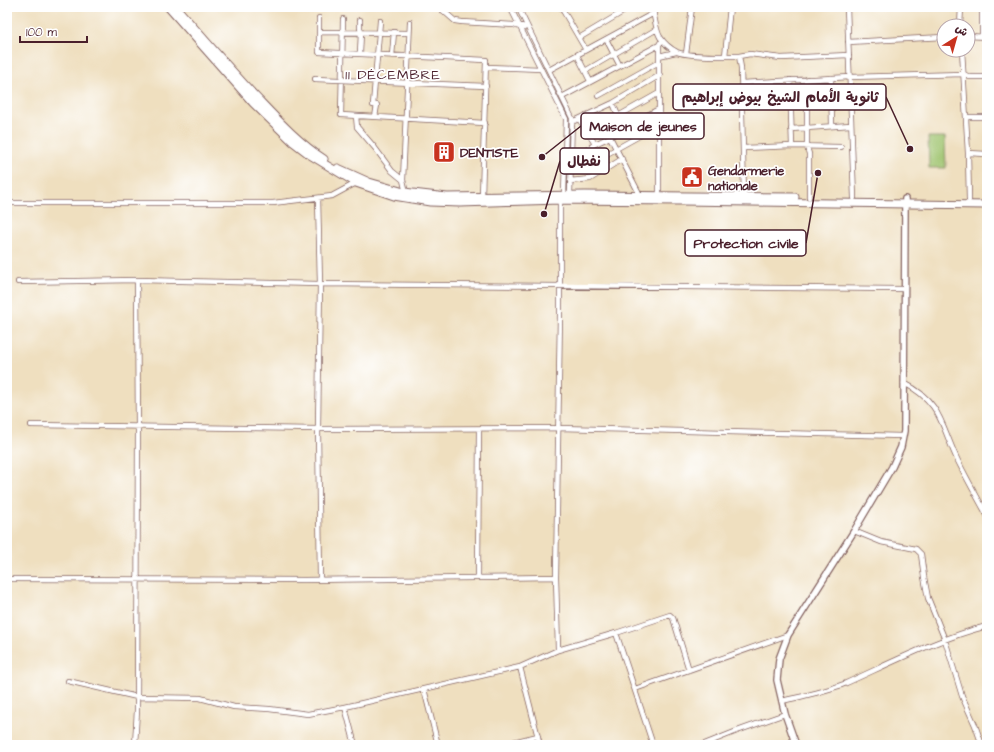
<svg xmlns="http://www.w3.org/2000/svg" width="994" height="752" viewBox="0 0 994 752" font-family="'Architects Daughter','Playpen Sans Arabic',sans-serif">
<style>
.green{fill:#9dc26c;stroke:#74704c}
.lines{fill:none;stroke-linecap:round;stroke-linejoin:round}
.minor-casing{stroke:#84625f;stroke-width:6}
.tertiary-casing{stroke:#84625f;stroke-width:8}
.primary-casing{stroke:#84625f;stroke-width:9}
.minor{stroke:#fff;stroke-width:4.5}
.tertiary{stroke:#fff;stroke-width:5.5}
.primary{stroke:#fff;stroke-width:7}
.labels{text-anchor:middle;stroke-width:3.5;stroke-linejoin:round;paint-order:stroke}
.poi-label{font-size:13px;font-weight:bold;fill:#4a1f2b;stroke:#fff;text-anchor:start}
.neighbourhood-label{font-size:14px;letter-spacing:1px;fill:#4a1f2b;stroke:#fff}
.leader{fill:none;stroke:#4a1f2b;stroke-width:1.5}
.callout-dot{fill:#4a1f2b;stroke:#fff;stroke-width:1.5}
.callout{fill:#fff;stroke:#4a1f2b;stroke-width:1.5}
.callout-label{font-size:14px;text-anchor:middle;font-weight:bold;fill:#4a1f2b}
</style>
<rect width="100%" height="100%" fill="#fff"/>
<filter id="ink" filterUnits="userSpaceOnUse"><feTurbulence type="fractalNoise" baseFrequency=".025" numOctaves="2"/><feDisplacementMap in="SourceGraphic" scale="8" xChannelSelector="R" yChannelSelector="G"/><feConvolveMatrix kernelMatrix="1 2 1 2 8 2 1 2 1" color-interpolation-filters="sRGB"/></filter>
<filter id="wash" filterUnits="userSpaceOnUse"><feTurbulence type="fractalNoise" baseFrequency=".012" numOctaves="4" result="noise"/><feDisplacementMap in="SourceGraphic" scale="16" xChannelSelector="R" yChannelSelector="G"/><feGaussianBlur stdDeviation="0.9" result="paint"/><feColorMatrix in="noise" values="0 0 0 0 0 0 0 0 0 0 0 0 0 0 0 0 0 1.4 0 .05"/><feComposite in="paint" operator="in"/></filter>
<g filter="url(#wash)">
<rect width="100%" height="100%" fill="#efdfbf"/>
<!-- green -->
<path class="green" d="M 928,137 L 945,137 L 946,168 L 929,168 Z"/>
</g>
<g filter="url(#ink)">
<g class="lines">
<!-- minor casing -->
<g class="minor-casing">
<path id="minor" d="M 439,7 L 455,21 L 462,22 L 514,25 L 520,27
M 510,7 L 566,119 L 564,195
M 518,7 L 572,118 L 570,195
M 561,7 L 586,50
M 652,7 C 655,17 655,28 660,37 C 664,43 671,49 677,52 C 689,57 725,56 739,56 L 741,68 L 744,196
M 847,7 L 854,198
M 982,7 L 982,37
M 442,10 L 449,7
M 319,18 L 319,52 L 486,60 L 482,197
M 343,19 L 341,115 L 485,123
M 522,26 L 524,27 L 524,28 L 522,28 Z
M 960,26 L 961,7
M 319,32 L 409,33
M 968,36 L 987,37
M 579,38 L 631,7
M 606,39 L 620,66
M 848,42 L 944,37
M 962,50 L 968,153 L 969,200
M 360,54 L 361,32 L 360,28 L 360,20
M 686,54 L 692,7
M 577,55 L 590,81
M 392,56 L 394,32
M 659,56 L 676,52
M 725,56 L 730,7
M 739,56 L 750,54 L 781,58 L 849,55
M 486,67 L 541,69
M 549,70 L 654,13
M 585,71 L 657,29
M 831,78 L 832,126
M 315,79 L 486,86
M 807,79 L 807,147 L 809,154 L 809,197
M 790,80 L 792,146
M 742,83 L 850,77 L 964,74 L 969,77 L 987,77
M 598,96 L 659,62
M 562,97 L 659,45 L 660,43
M 807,100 L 831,99
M 613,103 L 623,128
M 356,116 L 357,127 L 375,148 L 392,171 L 403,180 L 406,193
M 375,117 L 377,105 L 373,105 L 380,21
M 966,117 L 987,117
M 579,119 L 595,144
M 572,122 L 613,103 L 660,75
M 791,129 L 851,125
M 588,133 L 659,93
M 610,137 L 640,195
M 743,148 L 792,146 L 841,147
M 571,152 L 584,152 L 595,144 L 610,137 L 623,128 L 659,109
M 968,153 L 987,154
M 589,164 L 659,125
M 403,180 L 410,22
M 570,181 L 590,179 L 622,159
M 659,195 L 659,45
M 318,198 L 320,284 L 318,429 L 320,579
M 7,203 L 273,203 L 332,196 L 356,183
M 18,282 L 137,280 L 320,284 L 904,289
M 904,383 C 942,402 941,426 958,461 C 967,479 977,497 987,515
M 31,425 L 318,429 L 558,428 L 903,436
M 854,531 L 881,542 L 916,549 L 921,554 L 924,577 L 928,598 L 945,640 L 962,696 L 975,725 L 982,745
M 478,578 L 479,429
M 7,579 L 305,580 L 556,577
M 616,633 L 653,745
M 558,650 L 556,577 L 560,313 L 560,200
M 520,667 L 540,745
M 68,681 L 137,697 L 200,698 L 234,707 L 269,709 L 308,714 L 345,707 L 520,667 L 558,650 L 616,633 L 670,615 L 673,618 L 689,670
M 424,689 L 438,745
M 635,689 L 788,635
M 782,701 C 803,696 824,692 844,684 C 891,663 937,639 987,626
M 345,707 L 355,745
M 135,745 L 137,710 L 138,428 L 137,280
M 500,745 L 538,736
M 702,745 L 737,731 L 785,714"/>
</g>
<!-- tertiary casing -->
<g class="tertiary-casing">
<path id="tertiary" d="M 796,745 L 785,714 L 777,680 L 779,659 L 788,635 L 854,531 L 892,467 L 901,447 L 904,431 L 905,199"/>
</g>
<!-- primary casing -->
<g class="primary-casing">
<path id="primary" d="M 168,7 L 253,103 L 293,142 L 310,155 L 356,183 L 394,196 L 430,202 L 460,203 L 560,200 L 682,201 L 987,205
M 176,7 C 203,38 229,68 257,98 C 278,120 299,143 324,159
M 338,168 L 369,182 L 404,192 L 447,197 L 585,195 L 795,197"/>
</g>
<!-- minor -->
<use href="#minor" class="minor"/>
<!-- tertiary -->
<use href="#tertiary" class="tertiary"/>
<!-- primary -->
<use href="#primary" class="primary"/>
</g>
</g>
<!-- icons -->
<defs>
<g id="building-square" transform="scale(1.15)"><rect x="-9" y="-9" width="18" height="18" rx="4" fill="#c8321e" stroke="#fff"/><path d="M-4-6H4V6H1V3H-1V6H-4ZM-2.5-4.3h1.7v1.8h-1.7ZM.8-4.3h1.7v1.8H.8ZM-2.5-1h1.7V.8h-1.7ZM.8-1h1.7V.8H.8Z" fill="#fff"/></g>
<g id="civic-square" transform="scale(1.15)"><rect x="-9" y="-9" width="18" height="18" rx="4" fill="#c8321e" stroke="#fff"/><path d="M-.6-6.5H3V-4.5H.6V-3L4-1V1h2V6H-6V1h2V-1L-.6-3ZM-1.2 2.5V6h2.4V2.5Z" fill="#fff"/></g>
</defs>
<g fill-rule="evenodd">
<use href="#building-square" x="444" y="152"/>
<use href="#civic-square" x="692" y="177"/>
</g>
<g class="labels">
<!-- poi labels -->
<g class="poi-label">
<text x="460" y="157">DENTISTE</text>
<text x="708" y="175">Gendarmerie<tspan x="708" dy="15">nationale</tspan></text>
</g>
<!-- neighbourhood labels -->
<g class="neighbourhood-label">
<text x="393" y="79">11 DÉCEMBRE</text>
</g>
</g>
<!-- callouts -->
<path class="leader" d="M910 149L886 97M542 157L581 126M544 214L560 161M818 173L806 243"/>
<g class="callout-dot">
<circle cx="910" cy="149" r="4"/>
<circle cx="542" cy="157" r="4"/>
<circle cx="544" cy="214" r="4"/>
<circle cx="818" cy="173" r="4"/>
</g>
<g class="callout">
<rect x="673" y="84" width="213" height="26" rx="4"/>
<rect x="581" y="113" width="123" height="26" rx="4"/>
<rect x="560" y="148" width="49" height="26" rx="4"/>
<rect x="685" y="230" width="121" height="26" rx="4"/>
</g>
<g class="callout-label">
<text x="780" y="102">ثانوية الأمام الشيخ بيوض إبراهيم</text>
<text x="643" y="131">Maison de jeunes</text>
<text x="584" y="166">نفطال</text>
<text x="746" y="248">Protection civile</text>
</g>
<!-- margin -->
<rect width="994" height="752" fill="none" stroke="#fff" stroke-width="24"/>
<!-- north arrow -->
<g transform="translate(956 38) rotate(37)"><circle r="19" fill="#ffffff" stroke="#b7a5aa"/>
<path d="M0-3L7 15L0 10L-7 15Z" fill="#c8321e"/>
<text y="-6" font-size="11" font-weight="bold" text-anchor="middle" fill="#4a1f2b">ش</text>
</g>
<!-- scale -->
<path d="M20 36v6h67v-6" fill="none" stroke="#4a1f2b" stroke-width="2"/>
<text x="26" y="36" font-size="12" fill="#4a1f2b" stroke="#ffffff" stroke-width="3" paint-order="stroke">100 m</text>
</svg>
